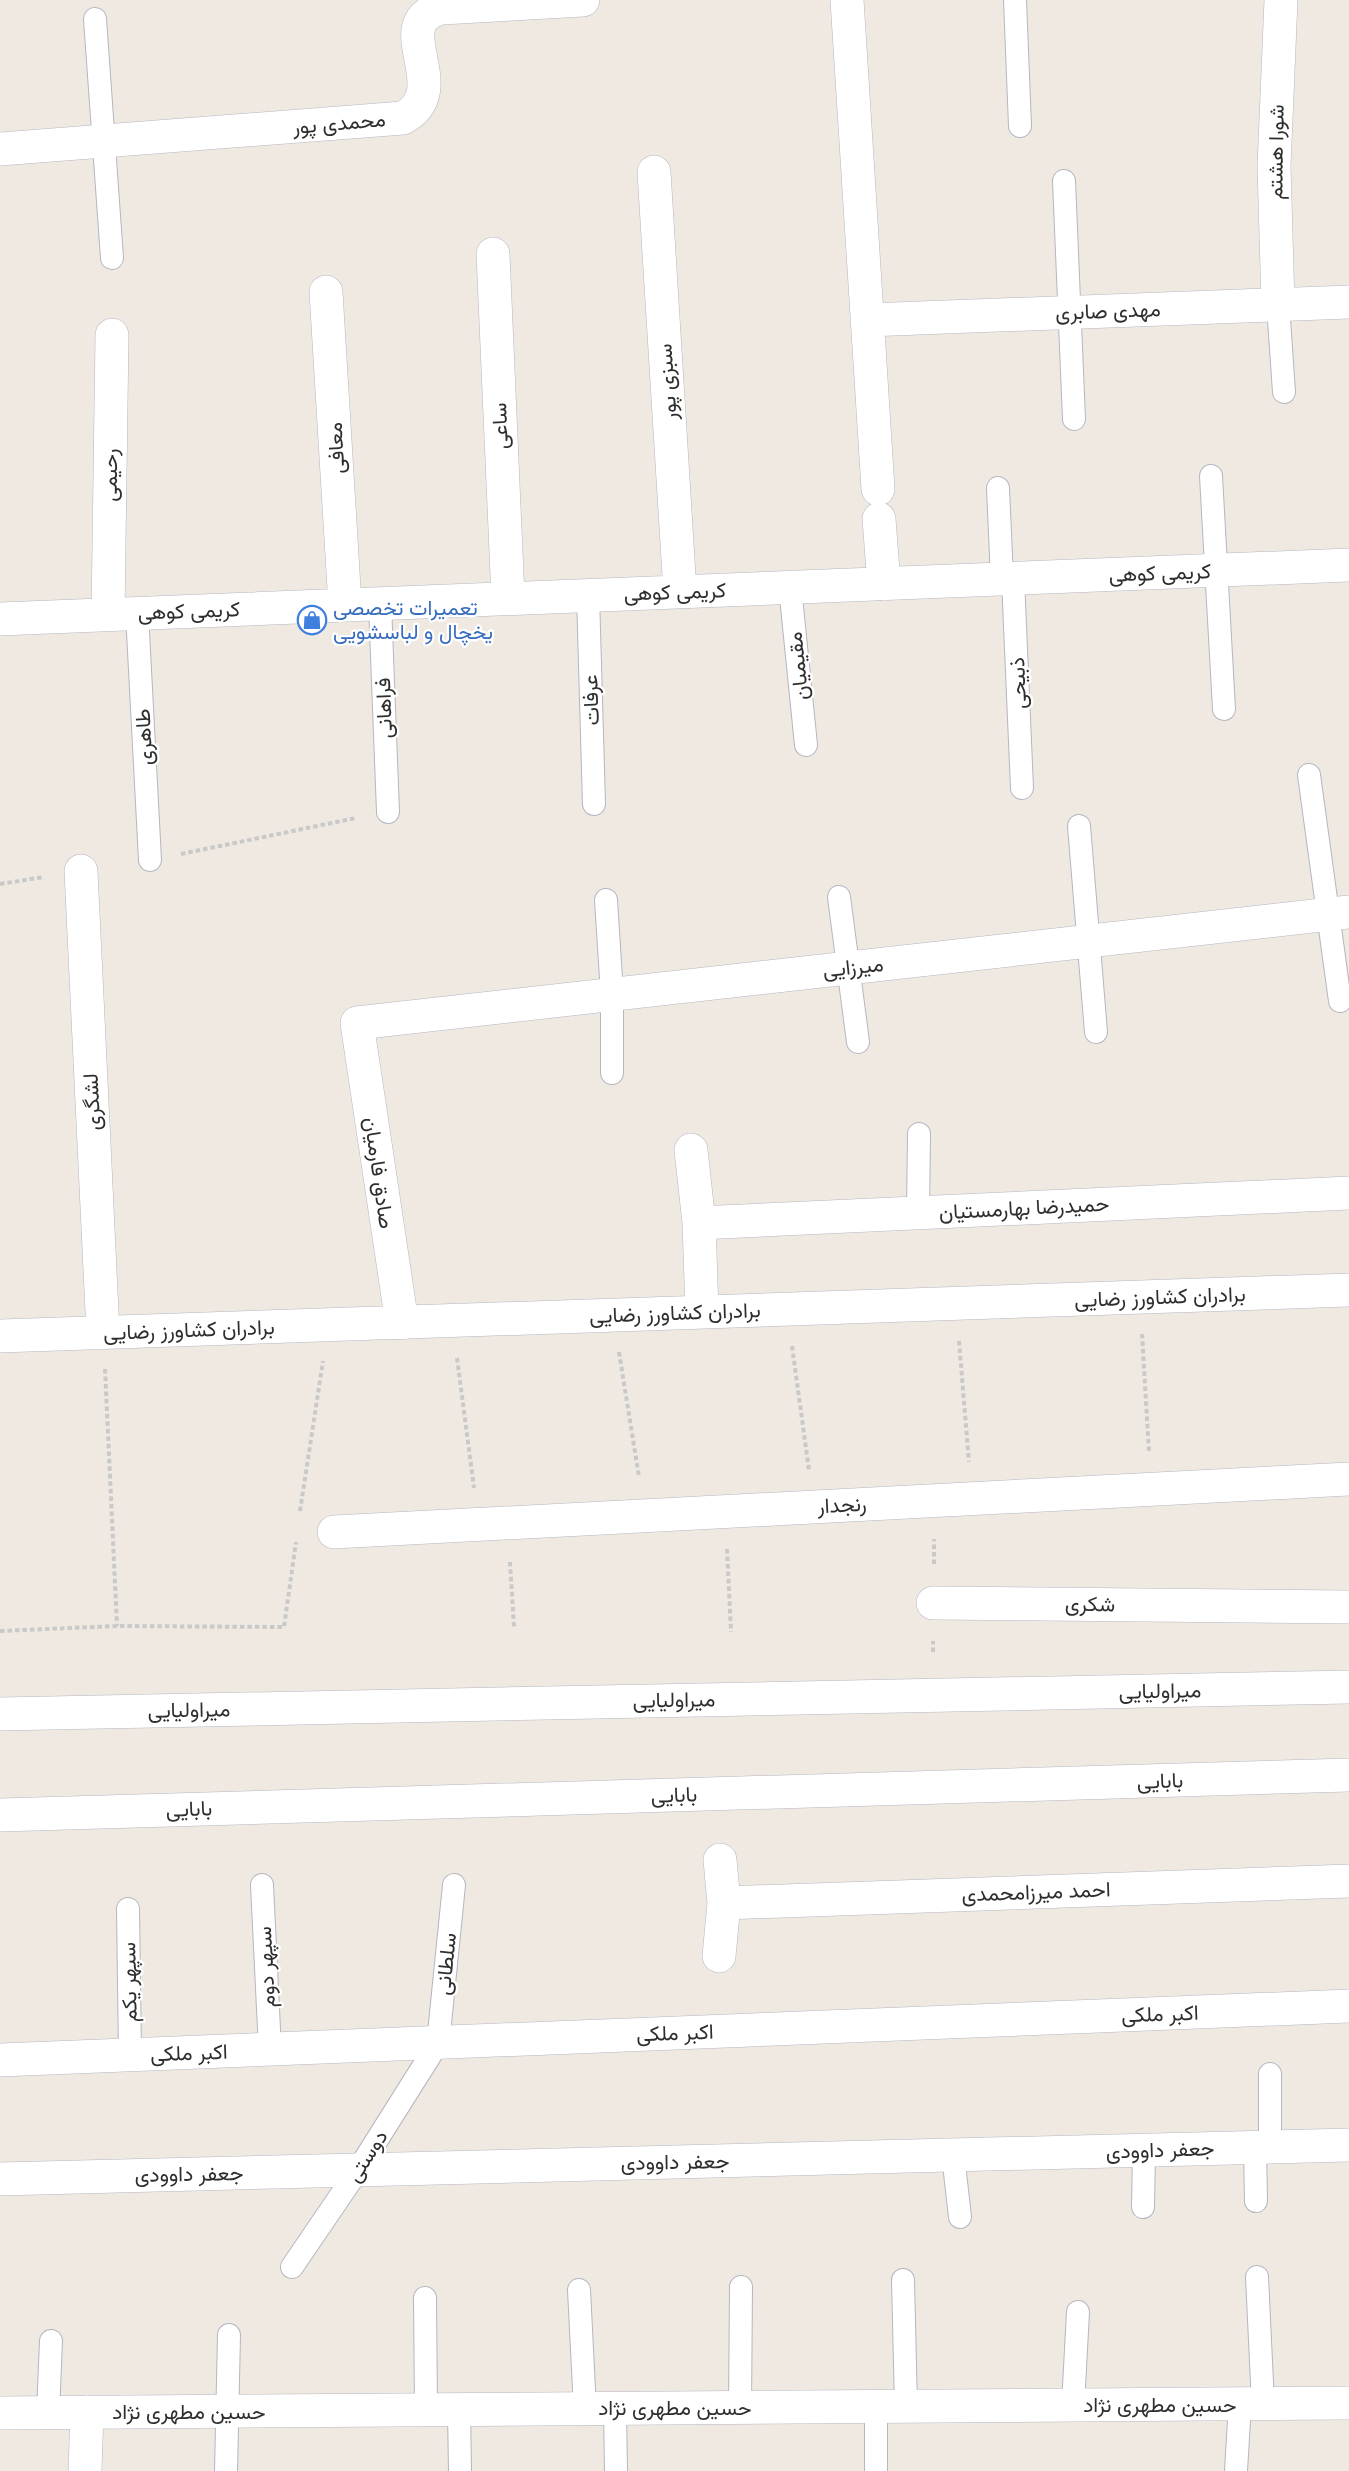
<svg xmlns="http://www.w3.org/2000/svg" width="1349" height="2471" viewBox="0 0 1349 2471" font-family="'Fira Sans',Vazirmatn,sans-serif">
<style>
.lines{fill:none;stroke-linecap:round;stroke-linejoin:round}
.lane-casing{stroke:#b4b7c1;stroke-width:24}
.street-casing{stroke:#b4b7c1;stroke-width:34}
.path{stroke:#c9c9c9;stroke-width:4;stroke-dasharray:4.5 3;stroke-linecap:butt}
.lane{stroke:#fff;stroke-width:22}
.street{stroke:#fff;stroke-width:33}
.labels{text-anchor:middle;stroke-width:4.5;stroke-linejoin:round;paint-order:stroke}
.street-label{font-size:21px;fill:#2e2e2e;stroke:#fff}
.shop-label{font-size:21px;fill:#366cbe;stroke:#fff;text-anchor:start}
</style>
<rect width="100%" height="100%" fill="#efe9e1"/>
<g class="lines">
<!-- lane casing -->
<g class="lane-casing">
<path id="lane" d="M 1015,0 L 1020,126
M 95,19 L 112,258
M 1064,181 L 1074,419
M 1278,305 L 1284,392
M 1211,476 L 1224,709
M 998,488 L 1002,579
M 1013,579 L 1022,788
M 790,587 L 806,745
M 588,595 L 594,804
M 380,604 L 388,812
M 137,613 L 150,860
M 1309,775 L 1340,1001
M 1079,826 L 1096,1032
M 839,897 L 858,1042
M 606,900 L 612,994 L 612,1073
M 918,1213 L 919,1134
M 262,1885 L 270,2050
M 128,1909 L 130,2055
M 1270,2074 L 1270,2147
M 1255,2148 L 1256,2201
M 953,2155 L 960,2217
M 1143,2207 L 1144,2151
M 292,2267 L 358,2170 L 438,2043 L 454,1885
M 1257,2277 L 1263,2404
M 903,2280 L 906,2407
M 579,2290 L 585,2409
M 425,2298 L 426,2410
M 1073,2405 L 1078,2312
M 740,2408 L 741,2287
M 615,2409 L 616,2471
M 459,2410 L 460,2471
M 48,2413 L 51,2341
M 226,2471 L 229,2335
M 876,2471 L 876,2407
M 1236,2471 L 1240,2404"/>
</g>
<!-- street casing -->
<g class="street-casing">
<path id="street" d="M 847,0 L 878,489
M 0,149 L 403,118 C 457,89 383,22 442,8 L 583,0
M 654,172 L 680,592
M 493,254 L 508,598
M 326,292 L 345,605
M 1278,305 L 1274,166 L 1281,0
M 867,320 L 1349,302
M 879,519 L 884,584
M 108,614 L 112,335
M 0,619 L 1349,565
M 81,871 L 103,1333
M 691,1150 L 699,1223 L 702,1312
M 699,1223 L 1349,1193
M 402,1323 L 357,1023 L 1349,912
M 0,1336 L 1349,1290
M 334,1532 L 1349,1479
M 933,1603 L 1349,1607
M 0,1714 L 1349,1687
M 0,1815 L 1349,1775
M 724,1903 L 1349,1881
M 719,1956 L 724,1903 L 720,1860
M 0,2060 L 1349,2006
M 0,2179 L 1349,2145
M 0,2413 L 1349,2403
M 85,2471 L 87,2412"/>
</g>
<!-- path -->
<path class="path" d="M 181,854 L 356,818
M 0,884 L 44,877
M 1142,1334 L 1149,1452
M 959,1341 L 969,1462
M 792,1346 L 809,1470
M 619,1352 L 639,1477
M 457,1358 L 474,1488
M 105,1369 L 117,1626
M 300,1511 L 323,1361
M 727,1549 L 731,1632
M 510,1562 L 514,1627
M 934,1564 L 934,1539
M 0,1631 L 117,1626 L 284,1627 L 296,1542
M 933,1652 L 933,1641"/>
<!-- lane -->
<use href="#lane" class="lane"/>
<!-- street -->
<use href="#street" class="street"/>
</g>
<!-- icons -->
<defs>
<g id="shop-ring" transform="scale(1.5)"><circle r="9.5" fill="#fff" stroke="#3f7fe0" stroke-width="1.5"/><path d="M-5-2.5h2.3a2.7 3.5 0 0 1 5.4 0H5L5.5 6h-11ZM-1.5-2.5h3a1.5 2.3 0 0 0-3 0Z" fill="#3f7fe0"/></g>
</defs>
<g fill-rule="evenodd">
<use href="#shop-ring" x="312" y="620"/>
</g>
<g class="labels">
<!-- street labels -->
<g class="street-label">
<text transform="translate(339 123) rotate(-5)" y="7">محمدی پور</text>
<text transform="translate(1276 152) rotate(-89)" y="7">شورا هشتم</text>
<text transform="translate(1108 311) rotate(-2)" y="7">مهدی صابری</text>
<text transform="translate(667 382) rotate(-94)" y="7">سبزی پور</text>
<text transform="translate(500 426) rotate(-92)" y="7">ساعی</text>
<text transform="translate(336 448) rotate(-93)" y="7">معافی</text>
<text transform="translate(110 475) rotate(-89)" y="7">رحیمی</text>
<text transform="translate(1160 573) rotate(-2)" y="7">کریمی کوهی</text>
<text transform="translate(675 592) rotate(-2)" y="7">کریمی کوهی</text>
<text transform="translate(189 611) rotate(-2)" y="7">کریمی کوهی</text>
<text transform="translate(798 666) rotate(-96)" y="7">مقیمیان</text>
<text transform="translate(1018 683) rotate(-92)" y="7">ذبیحی</text>
<text transform="translate(591 700) rotate(-92)" y="7">عرفات</text>
<text transform="translate(384 708) rotate(-92)" y="7">فراهانی</text>
<text transform="translate(144 737) rotate(-93)" y="7">طاهری</text>
<text transform="translate(853 967) rotate(-6)" y="7">میرزایی</text>
<text transform="translate(92 1102) rotate(-93)" y="7">لشگری</text>
<text transform="translate(379 1173) rotate(82)" y="7">صادق فارمیان</text>
<text transform="translate(1024 1208) rotate(-3)" y="7">حمیدرضا بهارمستیان</text>
<text transform="translate(1160 1297) rotate(-2)" y="7">برادران کشاورز رضایی</text>
<text transform="translate(675 1313) rotate(-2)" y="7">برادران کشاورز رضایی</text>
<text transform="translate(189 1330) rotate(-2)" y="7">برادران کشاورز رضایی</text>
<text transform="translate(842 1505) rotate(-3)" y="7">رنجدار</text>
<text transform="translate(1090 1604) rotate(1)" y="7">شکری</text>
<text transform="translate(1160 1691) rotate(-1)" y="7">میراولیایی</text>
<text transform="translate(674 1700) rotate(-1)" y="7">میراولیایی</text>
<text transform="translate(189 1710) rotate(-1)" y="7">میراولیایی</text>
<text transform="translate(1160 1781) rotate(-2)" y="7">بابایی</text>
<text transform="translate(674 1795) rotate(-2)" y="7">بابایی</text>
<text transform="translate(189 1809) rotate(-2)" y="7">بابایی</text>
<text transform="translate(1036 1892) rotate(-2)" y="7">احمد میرزامحمدی</text>
<text transform="translate(446 1964) rotate(-84)" y="7">سلطانی</text>
<text transform="translate(266 1967) rotate(-93)" y="7">سپهر دوم</text>
<text transform="translate(129 1982) rotate(-91)" y="7">سپهر یکم</text>
<text transform="translate(1160 2014) rotate(-2)" y="7">اکبر ملکی</text>
<text transform="translate(675 2033) rotate(-2)" y="7">اکبر ملکی</text>
<text transform="translate(189 2053) rotate(-2)" y="7">اکبر ملکی</text>
<text transform="translate(1160 2150) rotate(-2)" y="7">جعفر داوودی</text>
<text transform="translate(367 2156) rotate(-57)" y="7">دوستی</text>
<text transform="translate(675 2162) rotate(-1)" y="7">جعفر داوودی</text>
<text transform="translate(189 2174) rotate(-1)" y="7">جعفر داوودی</text>
<text x="1160" y="2412">حسین مطهری نژاد</text>
<text x="675" y="2415">حسین مطهری نژاد</text>
<text x="189" y="2419">حسین مطهری نژاد</text>
</g>
<!-- shop labels -->
<g class="shop-label">
<text x="333" y="615">تعمیرات تخصصی<tspan x="333" dy="24">یخچال و لباسشویی</tspan></text>
</g>
</g>
</svg>
